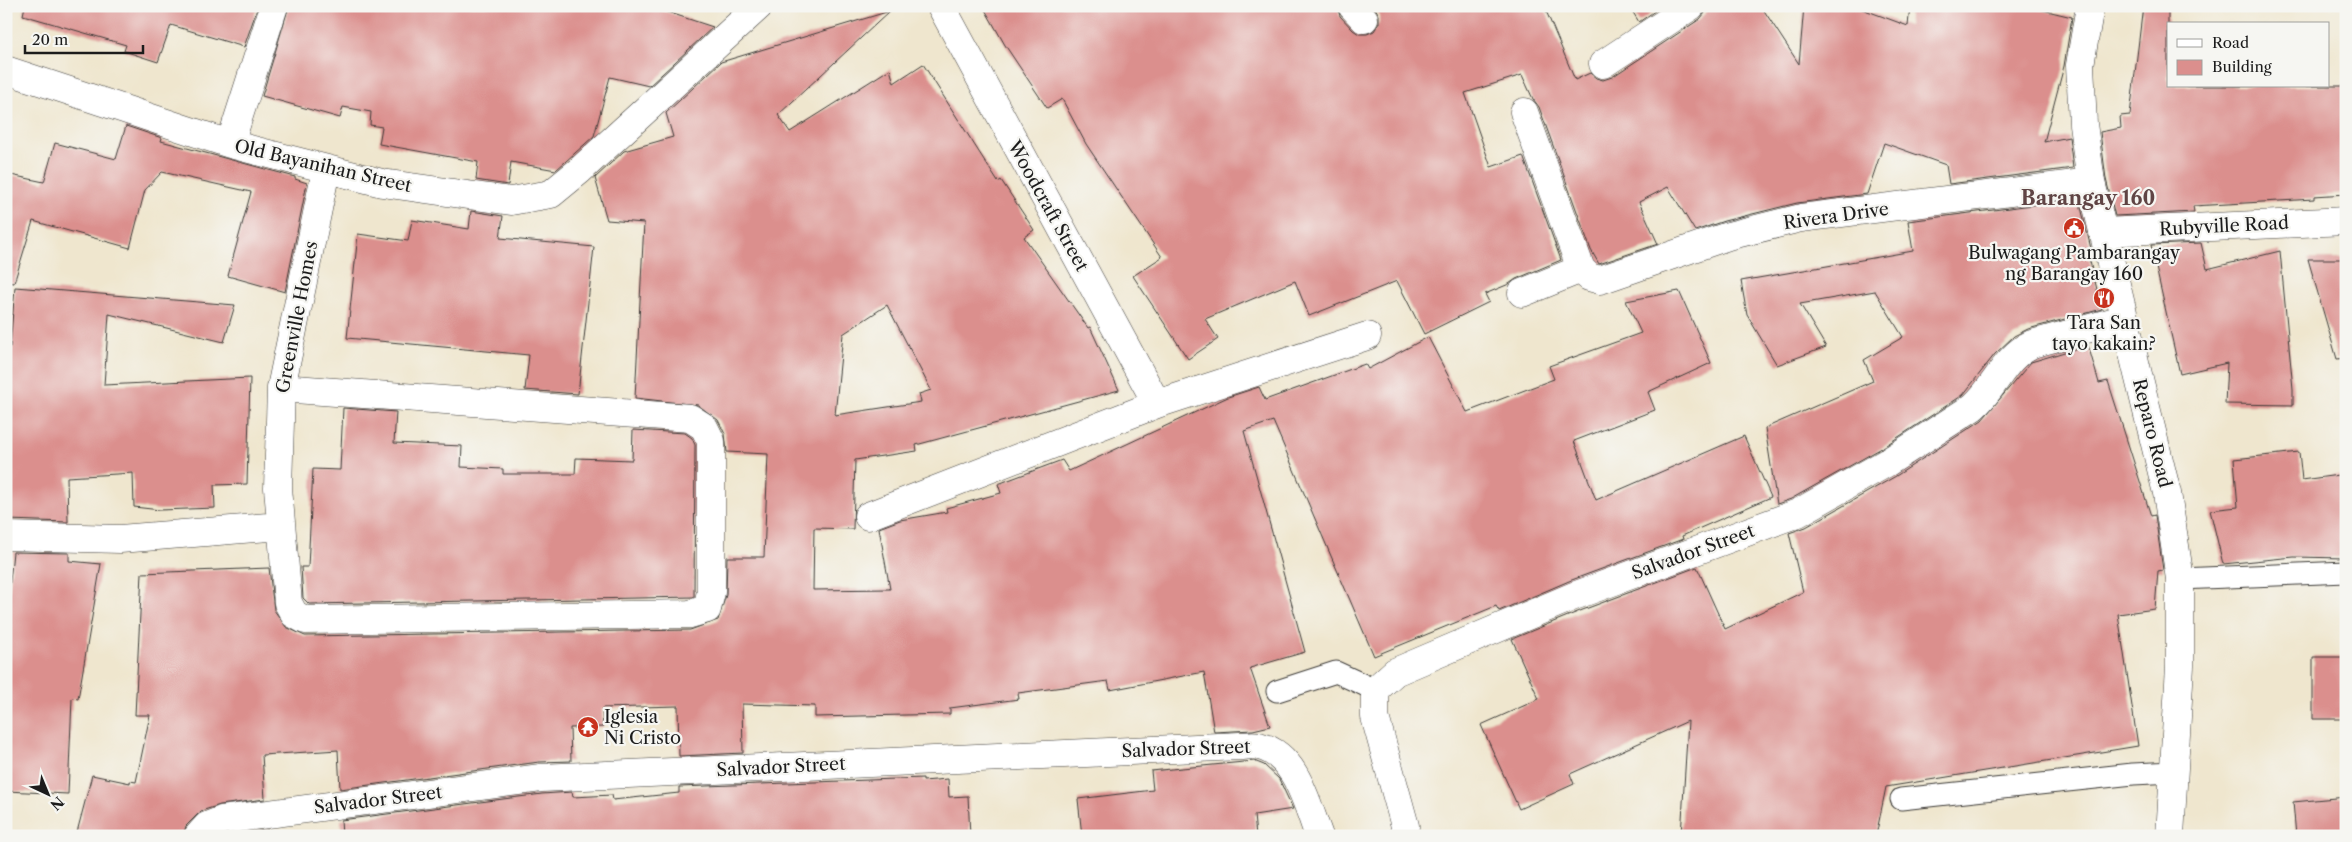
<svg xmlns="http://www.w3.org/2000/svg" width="2352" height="842" viewBox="0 0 2352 842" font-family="'Libre Caslon Text',serif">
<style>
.building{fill:#db8f8d;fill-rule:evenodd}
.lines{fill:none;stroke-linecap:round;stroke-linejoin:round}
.service-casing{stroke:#3c3a37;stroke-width:23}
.minor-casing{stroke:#3c3a37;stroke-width:29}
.secondary-casing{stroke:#3c3a37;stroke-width:29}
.service{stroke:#fff;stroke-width:21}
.minor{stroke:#fff;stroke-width:28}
.secondary{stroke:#fff;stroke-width:28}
.labels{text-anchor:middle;stroke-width:4.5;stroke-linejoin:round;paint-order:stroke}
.street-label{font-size:18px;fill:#1c1c1c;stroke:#f6f6f2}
.poi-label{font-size:18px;fill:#1c1c1c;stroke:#f6f6f2}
.quarter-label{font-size:20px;font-weight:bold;fill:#5f4444;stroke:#f6f6f2}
</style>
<rect width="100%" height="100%" fill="#f6f6f2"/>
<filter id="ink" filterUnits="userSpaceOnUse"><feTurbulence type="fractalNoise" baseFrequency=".02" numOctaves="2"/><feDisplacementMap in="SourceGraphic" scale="10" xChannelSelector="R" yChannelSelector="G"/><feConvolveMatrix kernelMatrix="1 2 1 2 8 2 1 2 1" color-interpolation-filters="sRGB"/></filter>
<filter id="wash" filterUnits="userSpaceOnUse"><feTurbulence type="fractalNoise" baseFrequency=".0096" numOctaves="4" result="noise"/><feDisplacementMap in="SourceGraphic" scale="20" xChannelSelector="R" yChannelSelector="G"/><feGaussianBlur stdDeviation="1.12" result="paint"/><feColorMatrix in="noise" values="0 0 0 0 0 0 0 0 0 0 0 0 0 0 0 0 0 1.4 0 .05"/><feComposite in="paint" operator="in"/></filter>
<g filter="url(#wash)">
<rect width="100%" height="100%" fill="#efe6ce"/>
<g id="blocks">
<!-- building -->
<path class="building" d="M 25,6 L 258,6 L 244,47 L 171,25 L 158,62 L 124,51 L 126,45 L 23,15 Z
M 289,6 L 649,6 L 713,27 L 649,86 L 610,77 L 594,136 L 556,170 L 511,162 L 508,185 L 476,180 L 478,162 L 379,144 L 382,127 L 370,125 L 371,112 L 343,107 L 340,118 L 262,96 Z
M 983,6 L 1337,6 L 1340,16 L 1353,30 L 1359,34 L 1367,34 L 1374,31 L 1379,23 L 1379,15 L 1374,6 L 1544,6 L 1575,80 L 1590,73 L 1596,78 L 1603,80 L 1612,77 L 1700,19 L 1705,13 L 1706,6 L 1761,6 L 1799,64 L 1804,6 L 1854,6 L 1908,26 L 1910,6 L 2026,6 L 2072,17 L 2064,66 L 2044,142 L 2069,137 L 2073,168 L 1949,184 L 1946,165 L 1884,143 L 1867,194 L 1797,203 L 1724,221 L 1695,231 L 1668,187 L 1639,202 L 1658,244 L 1599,264 L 1591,250 L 1539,107 L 1533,99 L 1522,75 L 1465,93 L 1491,167 L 1523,156 L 1561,260 L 1516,279 L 1509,284 L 1485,294 L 1489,302 L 1424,334 L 1397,281 L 1309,316 L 1295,281 L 1205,319 L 1218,339 L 1188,359 L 1133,276 L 1162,257 L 1086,144 L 1062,99 L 1047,108 L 1005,45 Z
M 1629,6 L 1662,6 L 1639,22 Z
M 2143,6 L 2168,6 L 2168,86 L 2346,86 L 2346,194 L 2314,196 L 2314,199 L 2193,206 L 2194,212 L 2115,216 L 2106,179 L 2100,132 L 2121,128 L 2120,116 L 2130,115 Z
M 890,11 L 778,115 L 790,132 L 890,69 L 894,83 L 923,64 L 998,182 L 1001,180 L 1034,230 L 1024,237 L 1088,328 L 1090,327 L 1119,390 L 916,445 L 917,451 L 855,460 L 853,529 L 814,528 L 813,590 L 890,589 L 879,528 L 900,520 L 947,512 L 946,508 L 1001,493 L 998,484 L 1062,460 L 1069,471 L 1228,397 L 1259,387 L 1265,400 L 1365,364 L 1368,369 L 1428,337 L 1467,412 L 1554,379 L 1549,366 L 1641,333 L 1626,301 L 1679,291 L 1711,363 L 1648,392 L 1655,410 L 1574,441 L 1596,500 L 1744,436 L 1771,497 L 1682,536 L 1683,539 L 1569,581 L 1499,611 L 1496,606 L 1374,656 L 1273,421 L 1244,431 L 1305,652 L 1250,668 L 1270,726 L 1253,730 L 1214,732 L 1204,672 L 1110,690 L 1108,681 L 1018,693 L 1019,699 L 950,708 L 950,714 L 815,717 L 815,706 L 742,704 L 743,753 L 679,756 L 678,706 L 602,708 L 603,727 L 570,728 L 571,761 L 539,762 L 340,789 L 338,750 L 262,755 L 265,799 L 220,805 L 201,811 L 186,826 L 183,836 L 76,836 L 92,775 L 130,783 L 130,781 L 136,782 L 150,715 L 135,715 L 142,573 L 269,568 L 274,610 L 286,627 L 305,636 L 690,630 L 718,620 L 726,595 L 727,557 L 764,557 L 768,454 L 727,452 L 725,434 L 718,420 L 698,405 L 635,398 L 644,223 L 607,220 L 595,178 L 624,151 L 673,137 L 666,113 L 721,62 ZM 887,305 L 931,390 L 919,394 L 921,402 L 835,415 L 843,334 Z
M 126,126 L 162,138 L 161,141 L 295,177 L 295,179 L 307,183 L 285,292 L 228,276 L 251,192 L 162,172 L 145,190 L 130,248 L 33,221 L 14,283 L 6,282 L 6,174 L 44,182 L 55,143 L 116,159 Z
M 2079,199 L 2092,253 L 2088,254 L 2102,309 L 2028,329 L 2014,336 L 1995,354 L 1963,395 L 1880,449 L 1791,499 L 1777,504 L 1765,428 L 1873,381 L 1864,360 L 1903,337 L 1875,291 L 1800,304 L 1826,347 L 1777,365 L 1747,315 L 1741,281 L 1913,251 L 1908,221 Z
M 471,211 L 503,216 L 500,238 L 594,247 L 578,394 L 525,390 L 529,355 L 347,338 L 358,234 L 408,241 L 412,220 L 469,229 Z
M 2201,243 L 2207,269 L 2280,251 L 2293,389 L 2293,405 L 2225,404 L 2227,363 L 2180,374 L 2151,245 Z
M 2308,259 L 2346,259 L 2346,358 L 2337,359 Z
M 15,287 L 235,305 L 224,342 L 109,314 L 104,385 L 250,378 L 247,484 L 214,485 L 215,508 L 160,510 L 134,507 L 133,473 L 67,477 L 68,522 L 8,520 L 6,347 L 10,347 Z
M 2088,345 L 2099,383 L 2108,381 L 2151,516 L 2155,515 L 2163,570 L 2158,571 L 2155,609 L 2118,614 L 2138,746 L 1886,787 L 1876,836 L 1681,836 L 1688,721 L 1570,774 L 1574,784 L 1519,809 L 1481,725 L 1539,699 L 1512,639 L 1580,611 L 1697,567 L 1725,629 L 1803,592 L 1789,533 L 1806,527 L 1896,476 L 1982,420 L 2031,362 Z
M 343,408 L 396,412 L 394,443 L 462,446 L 461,467 L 503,469 L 503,474 L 575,474 L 576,458 L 632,460 L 633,430 L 685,433 L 692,438 L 695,445 L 694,597 L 309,604 L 303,598 L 301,567 L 308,567 L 313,469 L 340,470 Z
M 2299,452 L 2302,480 L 2346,474 L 2346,558 L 2294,557 L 2223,564 L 2210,510 L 2238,507 L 2234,459 Z
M 13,552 L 69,553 L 69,561 L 101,564 L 78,699 L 72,698 L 68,794 L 6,791 L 8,687 L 6,687 L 6,620 Z
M 2313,657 L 2346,657 L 2346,719 L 2313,719 Z
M 1254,761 L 1264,765 L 1279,779 L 1293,809 L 1254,815 L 1256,836 L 1082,836 L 1078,799 L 1153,790 L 1151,771 Z
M 923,778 L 923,781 L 948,779 L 949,797 L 968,796 L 970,836 L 342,836 L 341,820 L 542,794 L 572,792 L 573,797 L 612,795 L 613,800 L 679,793 L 679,787 Z
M 2346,797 L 2346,836 L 2296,836 L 2293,802 Z
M 268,830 L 268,836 L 225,836 L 226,835 Z"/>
</g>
</g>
<g filter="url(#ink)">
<use href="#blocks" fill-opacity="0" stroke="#3c3a37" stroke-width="1"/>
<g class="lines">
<!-- service casing -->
<g class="service-casing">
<path id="service" d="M 2180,579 L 2346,572
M 1277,691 L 1336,672 L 1375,690
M 1901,799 L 2133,774 L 2174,772"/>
</g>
<!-- minor casing -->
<g class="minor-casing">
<path id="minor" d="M 941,6 L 1157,404
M 1352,6 L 1364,19
M 1603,64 L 1691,6
M 6,70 L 230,144 L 382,183 L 511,201 L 551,194 L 579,171 L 759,6
M 1524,112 L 1581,269 L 1589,277 L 1600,280 L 1728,236 L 1801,218 L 2091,182
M 230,144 L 274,6
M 2103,232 L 2346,221
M 1522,293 L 1581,269
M 281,388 L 690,418 L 704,427 L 711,441 L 711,592 L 707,609 L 690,614 L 305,620 L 294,614 L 288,603 L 278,488 L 281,388 L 326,170
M 868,516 L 1157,404 L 1367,336
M 6,536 L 120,539 L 281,526
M 198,836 L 207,826 L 222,820 L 541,778 L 1240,746 C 1246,746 1254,744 1259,746 C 1297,755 1307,805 1319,836
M 1404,836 L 1405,826 L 1375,717 L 1375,690 L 1395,672 L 1574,596 L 1798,513 L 1888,462 L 1973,407 C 1996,387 2004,357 2032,344 L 2123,319"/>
</g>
<!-- secondary casing -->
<g class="secondary-casing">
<path id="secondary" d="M 2090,6 L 2080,65 L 2083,124 L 2091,182 L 2167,493 L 2180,579 L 2180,666 L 2170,836"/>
</g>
<!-- service -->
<use href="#service" class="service"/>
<!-- minor -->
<use href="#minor" class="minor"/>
<!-- secondary -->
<use href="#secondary" class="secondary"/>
</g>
</g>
<!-- icons -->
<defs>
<g id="civic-disc" transform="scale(1.125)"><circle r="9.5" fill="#c8321e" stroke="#f6f6f2"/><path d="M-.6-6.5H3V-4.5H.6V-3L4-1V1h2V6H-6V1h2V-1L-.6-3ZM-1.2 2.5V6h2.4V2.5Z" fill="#fff"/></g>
<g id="restaurant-disc" transform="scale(1.125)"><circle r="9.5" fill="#c8321e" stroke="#f6f6f2"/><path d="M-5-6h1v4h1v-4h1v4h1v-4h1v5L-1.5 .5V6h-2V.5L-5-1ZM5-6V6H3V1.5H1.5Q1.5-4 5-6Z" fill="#fff"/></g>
<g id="temple-disc" transform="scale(1.125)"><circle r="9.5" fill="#c8321e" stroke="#f6f6f2"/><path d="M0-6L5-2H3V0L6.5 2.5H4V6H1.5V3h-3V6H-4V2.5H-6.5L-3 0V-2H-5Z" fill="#fff"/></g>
</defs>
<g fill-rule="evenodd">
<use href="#civic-disc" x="2074" y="228"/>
<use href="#restaurant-disc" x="2104" y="298"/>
<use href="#temple-disc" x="588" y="727"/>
</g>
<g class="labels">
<!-- street labels -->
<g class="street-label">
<text transform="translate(323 166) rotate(13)" y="6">Old Bayanihan Street</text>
<text transform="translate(1048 206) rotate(61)" y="6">Woodcraft Street</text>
<text transform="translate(1836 216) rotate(-8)" y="6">Rivera Drive</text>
<text transform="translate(2224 226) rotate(-3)" y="6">Rubyville Road</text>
<text transform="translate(297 317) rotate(-79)" y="6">Greenville Homes</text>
<text transform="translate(2152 433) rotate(76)" y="6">Reparo Road</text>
<text transform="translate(1693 552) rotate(-20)" y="6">Salvador Street</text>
<text transform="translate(1186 749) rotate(-2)" y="6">Salvador Street</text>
<text transform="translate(781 767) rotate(-3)" y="6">Salvador Street</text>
<text transform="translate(378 800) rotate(-7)" y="6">Salvador Street</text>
</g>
<!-- poi labels -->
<g class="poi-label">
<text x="2074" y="259">Bulwagang Pambarangay<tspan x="2074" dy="21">ng Barangay 160</tspan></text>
<text x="2104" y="329">Tara San<tspan x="2104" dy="21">tayo kakain?</tspan></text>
<text x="604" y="723" text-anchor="start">Iglesia<tspan x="604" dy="21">Ni Cristo</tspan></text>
</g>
<!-- quarter labels -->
<g class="quarter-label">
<text x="2088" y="205">Barangay 160</text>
</g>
</g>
<!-- margin -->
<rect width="2352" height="842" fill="none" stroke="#f6f6f2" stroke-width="25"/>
<!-- legend -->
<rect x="2167" y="22" width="162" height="65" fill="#f6f6f2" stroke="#9f9f9c"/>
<rect x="2177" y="39" width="25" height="8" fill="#ffffff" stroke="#9f9f9c"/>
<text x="2212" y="48" font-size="15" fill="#1c1c1c">Road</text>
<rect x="2177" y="60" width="25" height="15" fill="#db8f8d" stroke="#9f9f9c"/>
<text x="2212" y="72" font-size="15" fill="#1c1c1c">Building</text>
<!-- north arrow -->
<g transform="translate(48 794) rotate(136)" stroke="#f6f6f2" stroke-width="4" paint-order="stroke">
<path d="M0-4L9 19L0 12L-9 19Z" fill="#1c1c1c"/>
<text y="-8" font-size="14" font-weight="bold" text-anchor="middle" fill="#1c1c1c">N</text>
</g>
<!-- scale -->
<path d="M25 45v8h118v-8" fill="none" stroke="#1c1c1c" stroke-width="2.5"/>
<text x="32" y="45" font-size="15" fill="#1c1c1c" stroke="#f6f6f2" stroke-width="4" paint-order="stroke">20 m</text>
</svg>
